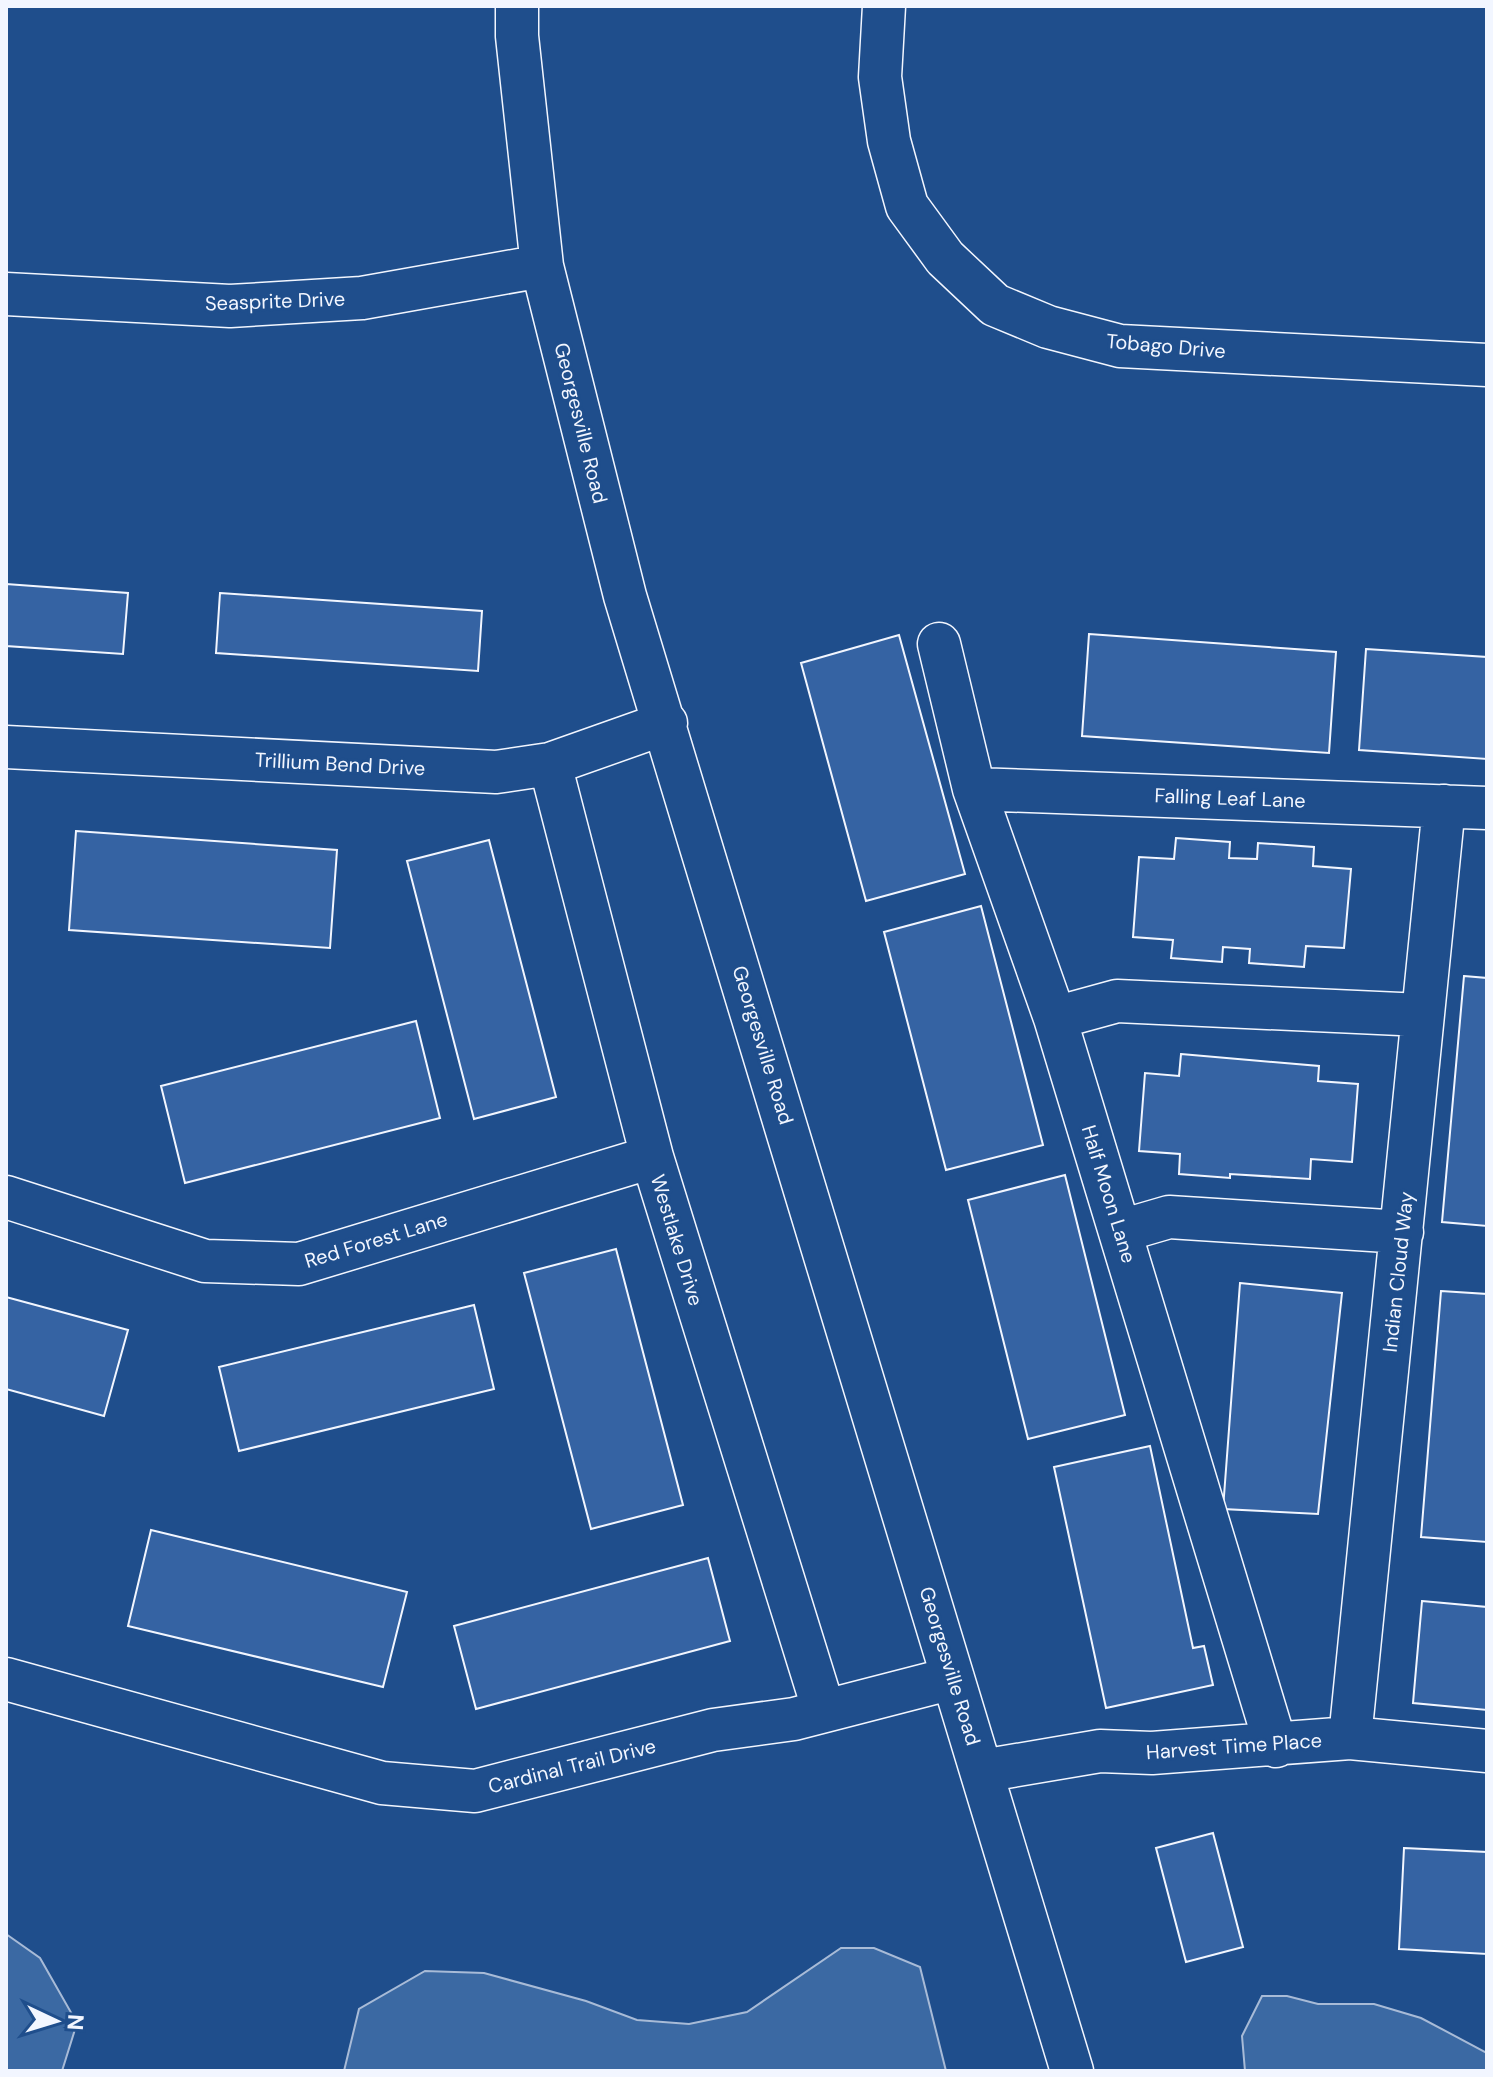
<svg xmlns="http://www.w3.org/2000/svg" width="1493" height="2077" viewBox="0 0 1493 2077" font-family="'DM Sans',sans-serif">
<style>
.water{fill:#3b69a3;stroke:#a8bbd7;stroke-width:2}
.building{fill:#3563a3;stroke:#f2f6ff;stroke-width:2}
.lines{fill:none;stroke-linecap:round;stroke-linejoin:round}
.minor-casing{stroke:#f2f6ff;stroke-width:45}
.minor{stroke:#1f4e8c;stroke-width:42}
.labels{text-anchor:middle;stroke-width:6;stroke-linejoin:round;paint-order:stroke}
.street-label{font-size:20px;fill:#f2f6ff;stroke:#1f4e8c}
</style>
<rect width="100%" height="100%" fill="#1f4e8c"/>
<!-- water -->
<path class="water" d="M 6,1934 L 40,1958 L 77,2023 L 62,2071 L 6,2071 Z
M 841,1948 L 874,1948 L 920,1967 L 946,2071 L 344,2071 L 359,2009 L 425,1971 L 484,1973 L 586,2001 L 637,2020 L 689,2024 L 747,2012 Z
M 1262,1996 L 1287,1996 L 1318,2004 L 1374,2004 L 1421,2018 L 1487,2053 L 1487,2071 L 1245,2071 L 1242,2036 Z"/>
<!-- building -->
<path class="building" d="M 6,584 L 128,593 L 123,654 L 6,646 Z
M 220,593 L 482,611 L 478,671 L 216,653 Z
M 1089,634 L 1336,652 L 1329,753 L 1082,736 Z
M 899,635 L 965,874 L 866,901 L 801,663 Z
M 1366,649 L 1487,657 L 1487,759 L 1359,750 Z
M 76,831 L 337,850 L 330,948 L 69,930 Z
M 1176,838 L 1230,842 L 1229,858 L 1257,859 L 1258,843 L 1314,847 L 1313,866 L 1351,869 L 1344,948 L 1306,946 L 1304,967 L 1249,963 L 1250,949 L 1223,947 L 1222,962 L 1171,958 L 1173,940 L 1133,937 L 1139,857 L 1174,859 Z
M 489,840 L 556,1097 L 474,1119 L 407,861 Z
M 981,906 L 1043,1145 L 946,1170 L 884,932 Z
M 1464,976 L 1487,978 L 1487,1226 L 1442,1222 Z
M 416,1021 L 440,1118 L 185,1183 L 161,1086 Z
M 1181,1054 L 1319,1066 L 1318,1081 L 1358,1084 L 1352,1162 L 1311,1159 L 1310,1179 L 1230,1174 L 1230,1178 L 1179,1174 L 1180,1154 L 1139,1151 L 1145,1073 L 1179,1076 Z
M 1065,1175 L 1125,1415 L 1028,1439 L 968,1200 Z
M 616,1249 L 683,1505 L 591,1529 L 524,1273 Z
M 1240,1283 L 1342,1293 L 1318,1514 L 1223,1509 Z
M 1441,1291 L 1487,1294 L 1487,1542 L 1421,1537 Z
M 6,1297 L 128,1330 L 104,1416 L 6,1389 Z
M 474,1305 L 494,1389 L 239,1451 L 219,1367 Z
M 1150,1446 L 1193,1648 L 1204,1646 L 1213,1685 L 1106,1708 L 1054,1467 Z
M 151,1530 L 407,1592 L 383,1687 L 128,1626 Z
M 708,1558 L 730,1641 L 476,1709 L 454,1626 Z
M 1422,1601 L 1487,1607 L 1487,1710 L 1413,1703 Z
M 1213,1833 L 1243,1947 L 1186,1962 L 1156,1848 Z
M 1404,1848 L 1487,1852 L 1487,1954 L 1399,1949 Z"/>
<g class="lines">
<!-- minor casing -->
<g class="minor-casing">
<path id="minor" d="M 517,6 L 517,36 L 542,266 L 625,596 L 1072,2071
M 884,6 L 880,77 L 889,141 L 907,206 L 945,258 L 995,305 L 1048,327 L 1120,346 L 1487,365
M 6,294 L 230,306 L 362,298 L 542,266
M 939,644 L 974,789 L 1055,1018 L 1276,1746
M 6,747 L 496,772 L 550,764 L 666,723
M 550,764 L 652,1157 L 824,1711
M 974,789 L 1487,808
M 1055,1018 L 1117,1001 L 1422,1015
M 6,1197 L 205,1261 L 299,1264 L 652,1157
M 1121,1231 L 1169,1217 L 1402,1232
M 6,1679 L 382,1783 L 475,1791 L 713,1730 L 794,1719 L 953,1678
M 1350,1738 L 1444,806
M 982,1771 L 1100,1751 L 1152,1753 L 1350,1738 L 1487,1751"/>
</g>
<!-- minor -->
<use href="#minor" class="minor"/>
</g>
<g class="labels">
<!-- street labels -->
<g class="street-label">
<text transform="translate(275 301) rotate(-2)" y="7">Seasprite Drive</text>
<text transform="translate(1166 346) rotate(5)" y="7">Tobago Drive</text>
<text transform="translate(581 423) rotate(76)" y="7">Georgesville Road</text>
<text transform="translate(340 764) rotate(3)" y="7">Trillium Bend Drive</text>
<text transform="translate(1230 798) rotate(2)" y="7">Falling Leaf Lane</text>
<text transform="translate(763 1045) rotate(73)" y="7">Georgesville Road</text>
<text transform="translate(1109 1194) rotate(73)" y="7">Half Moon Lane</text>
<text transform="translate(376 1240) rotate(-17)" y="7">Red Forest Lane</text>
<text transform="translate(677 1240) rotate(73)" y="7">Westlake Drive</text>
<text transform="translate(1398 1272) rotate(-84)" y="7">Indian Cloud Way</text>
<text transform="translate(950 1666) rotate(73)" y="7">Georgesville Road</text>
<text transform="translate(1234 1746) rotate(-4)" y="7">Harvest Time Place</text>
<text transform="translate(572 1766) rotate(-14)" y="7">Cardinal Trail Drive</text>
</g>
</g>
<!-- border -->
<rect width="1493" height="2077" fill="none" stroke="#f2f6ff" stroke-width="16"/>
<!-- north arrow -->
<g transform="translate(56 2021) rotate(94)" stroke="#1f4e8c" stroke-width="6" paint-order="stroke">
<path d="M0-6L14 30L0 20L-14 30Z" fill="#f2f6ff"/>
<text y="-12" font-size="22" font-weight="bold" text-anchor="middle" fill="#f2f6ff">N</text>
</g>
</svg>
